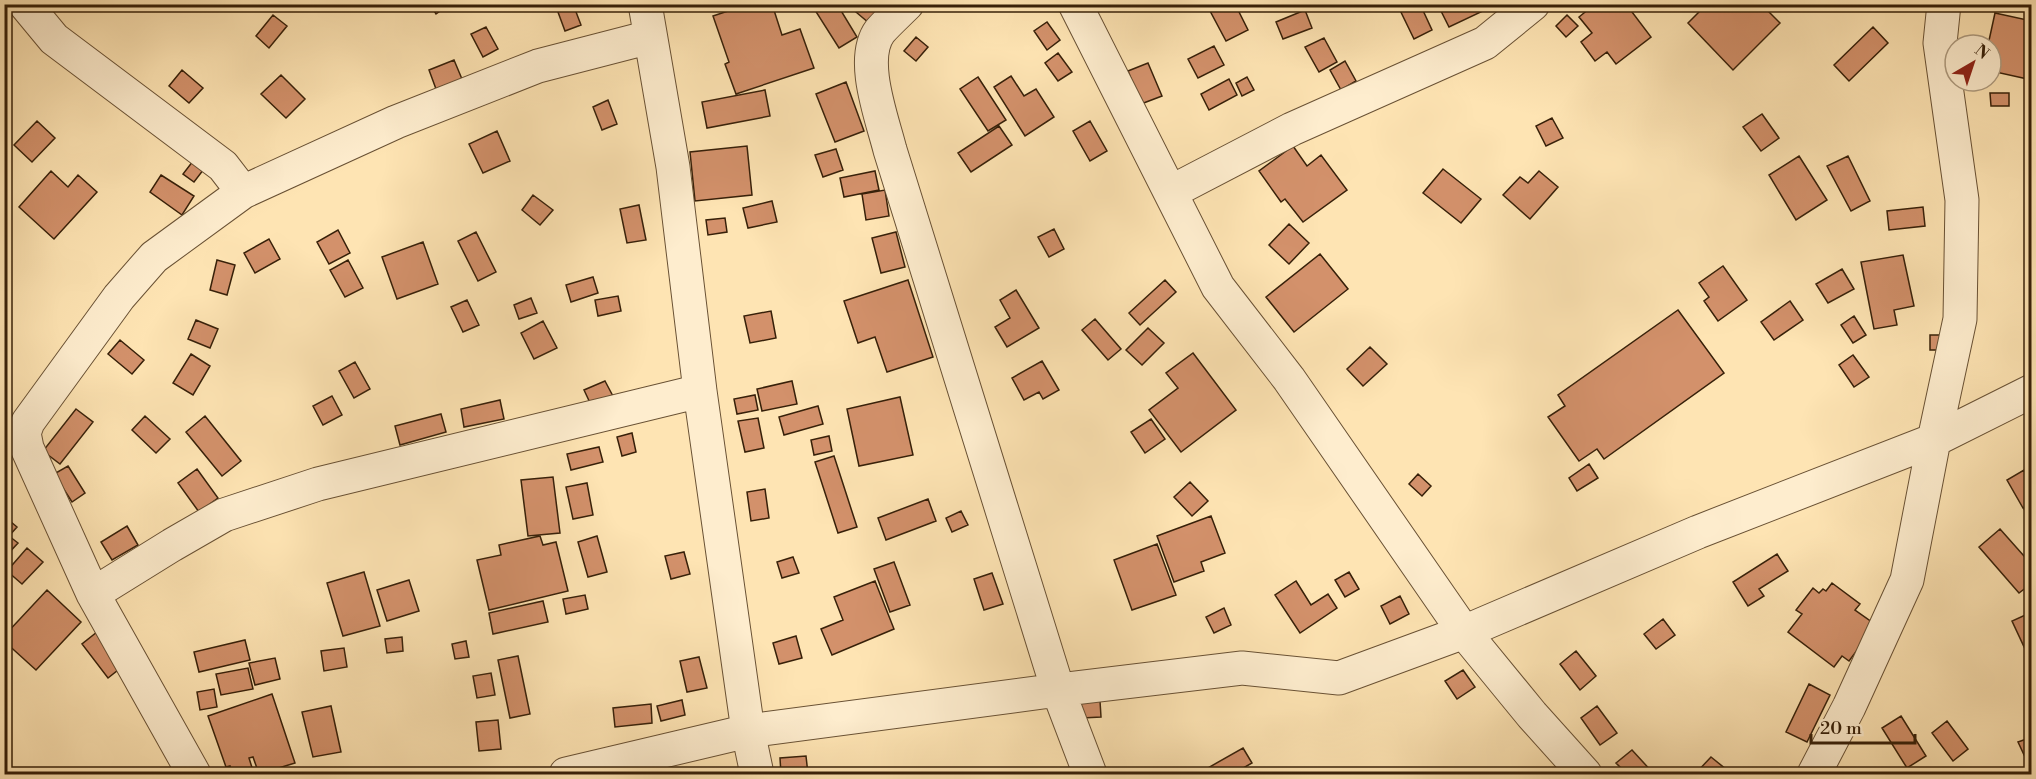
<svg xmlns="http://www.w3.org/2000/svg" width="2036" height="779" viewBox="0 0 2036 779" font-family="'Libre Bodoni',serif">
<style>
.building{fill:#d3916b;stroke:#372009;stroke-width:1.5}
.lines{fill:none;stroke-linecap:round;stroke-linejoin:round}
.street-casing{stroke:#695134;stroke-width:35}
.street{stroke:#feedce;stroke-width:33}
</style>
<rect width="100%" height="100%" fill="#fee4b3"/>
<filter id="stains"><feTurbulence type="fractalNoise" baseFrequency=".00333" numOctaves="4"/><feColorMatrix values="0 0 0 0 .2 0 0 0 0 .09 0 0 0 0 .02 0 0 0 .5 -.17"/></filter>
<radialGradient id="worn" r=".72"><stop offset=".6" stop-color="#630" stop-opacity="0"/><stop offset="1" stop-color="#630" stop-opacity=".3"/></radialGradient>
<!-- building -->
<path class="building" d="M 94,4 L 108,4 L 99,11 Z
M 430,4 L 450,4 L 436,14 Z
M 555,4 L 573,4 L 581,25 L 565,31 Z
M 725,4 L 772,4 L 782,35 L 800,29 L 814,68 L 736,94 L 725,64 L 729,62 L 713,16 L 728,11 Z
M 817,4 L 837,4 L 857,37 L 839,48 L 813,7 Z
M 853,4 L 885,4 L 869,23 L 850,7 Z
M 1217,4 L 1235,4 L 1248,30 L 1226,41 L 1209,9 Z
M 1397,4 L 1420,4 L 1432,30 L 1414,39 Z
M 1448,4 L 1480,4 L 1483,11 L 1449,27 L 1440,9 Z
M 1595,4 L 1626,4 L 1651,37 L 1616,64 L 1607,52 L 1595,61 L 1581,42 L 1592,33 L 1579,17 Z
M 1707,4 L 1729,4 L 1733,9 L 1737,4 L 1761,4 L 1780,23 L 1733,70 L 1688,23 Z
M 1305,10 L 1312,28 L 1283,39 L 1276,22 Z
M 1995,13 L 2032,21 L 2032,80 L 1991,71 L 1991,45 L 1988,45 Z
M 273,15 L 287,26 L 269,48 L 256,36 Z
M 1567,15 L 1578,26 L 1566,37 L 1556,26 Z
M 1047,22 L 1060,40 L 1047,50 L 1034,31 Z
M 486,27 L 498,49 L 483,57 L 471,34 Z
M 1873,27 L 1888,43 L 1849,81 L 1834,65 Z
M 916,37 L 928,47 L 916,61 L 904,51 Z
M 1324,38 L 1337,62 L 1319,72 L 1305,47 Z
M 1214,46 L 1224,65 L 1198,78 L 1188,59 Z
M 1058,53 L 1072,72 L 1058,81 L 1045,63 Z
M 454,60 L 462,79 L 436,89 L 429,70 Z
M 1345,61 L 1356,81 L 1341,90 L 1330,70 Z
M 1148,63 L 1162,96 L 1141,104 L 1128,71 Z
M 182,70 L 203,88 L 189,103 L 169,86 Z
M 281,75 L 305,99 L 286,118 L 261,94 Z
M 1011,76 L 1024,96 L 1036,89 L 1054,117 L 1025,136 L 994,87 Z
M 978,77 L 1006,120 L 988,131 L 960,89 Z
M 1247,77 L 1254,90 L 1242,96 L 1236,83 Z
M 1229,79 L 1237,95 L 1209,110 L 1201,94 Z
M 846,82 L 864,131 L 835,142 L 816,94 Z
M 765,90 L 770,116 L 707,128 L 702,102 Z
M 1990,93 L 2009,93 L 2009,106 L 1991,106 Z
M 608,100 L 617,124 L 602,130 L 593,107 Z
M 1762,114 L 1779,138 L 1761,151 L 1743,127 Z
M 1552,118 L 1563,138 L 1546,146 L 1536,126 Z
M 37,121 L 55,138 L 32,162 L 14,145 Z
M 1090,121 L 1107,151 L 1090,161 L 1073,131 Z
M 999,126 L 1012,145 L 971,172 L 958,153 Z
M 497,131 L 510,161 L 483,173 L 469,144 Z
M 747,146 L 752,195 L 695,201 L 690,152 Z
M 1293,146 L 1307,166 L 1321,155 L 1347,190 L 1303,222 L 1285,199 L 1281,202 L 1259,171 Z
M 836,149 L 843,170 L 823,177 L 815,155 Z
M 1799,156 L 1827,200 L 1796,220 L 1769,175 Z
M 1848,156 L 1870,201 L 1851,211 L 1827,166 Z
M 193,161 L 204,169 L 194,182 L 183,174 Z
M 1443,169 L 1481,199 L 1461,223 L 1423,193 Z
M 51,171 L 68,187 L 78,175 L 97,192 L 54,239 L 19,207 Z
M 875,171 L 879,190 L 844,197 L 840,178 Z
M 1539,171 L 1558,187 L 1530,219 L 1503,195 L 1520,177 L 1528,183 Z
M 161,175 L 194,196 L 182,215 L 150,192 Z
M 885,190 L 889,216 L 866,220 L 862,194 Z
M 533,195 L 553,210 L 540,225 L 522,210 Z
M 772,201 L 777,222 L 748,228 L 743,208 Z
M 639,205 L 646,240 L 627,243 L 620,209 Z
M 1923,207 L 1925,226 L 1889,230 L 1887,211 Z
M 725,218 L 727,232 L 708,235 L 706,220 Z
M 1289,224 L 1309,243 L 1289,264 L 1269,245 Z
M 1054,229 L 1064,249 L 1049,257 L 1038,237 Z
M 338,230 L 350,253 L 329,264 L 317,242 Z
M 476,232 L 496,272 L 478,281 L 458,241 Z
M 896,232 L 905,267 L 881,273 L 872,238 Z
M 269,239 L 280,259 L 255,273 L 244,253 Z
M 423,242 L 438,284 L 397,299 L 382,257 Z
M 1320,254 L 1348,289 L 1294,332 L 1266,297 Z
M 1903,255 L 1914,306 L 1894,310 L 1897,325 L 1874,329 L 1861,262 Z
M 217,260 L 235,265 L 227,295 L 210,290 Z
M 348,260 L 363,288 L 345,297 L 330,270 Z
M 1723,266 L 1747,300 L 1718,321 L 1704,301 L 1709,297 L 1699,283 Z
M 1842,269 L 1854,289 L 1828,303 L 1816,284 Z
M 593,277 L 598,293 L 571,302 L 566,285 Z
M 908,280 L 933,357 L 887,372 L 875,337 L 858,343 L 844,301 Z
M 1165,280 L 1176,292 L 1140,325 L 1129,313 Z
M 1016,290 L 1039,328 L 1007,347 L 995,327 L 1010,318 L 1000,300 Z
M 618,296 L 621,311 L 598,316 L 595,300 Z
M 531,298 L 537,313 L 519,319 L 514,305 Z
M 467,300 L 479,325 L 463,332 L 451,307 Z
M 1790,301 L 1803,320 L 1774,340 L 1761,322 Z
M 1678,310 L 1724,373 L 1604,459 L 1597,449 L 1579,461 L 1548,417 L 1565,406 L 1558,395 Z
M 771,311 L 776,338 L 750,343 L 744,316 Z
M 1854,316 L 1866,335 L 1853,343 L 1841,325 Z
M 1095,319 L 1121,349 L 1108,360 L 1082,330 Z
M 196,320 L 218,329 L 210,348 L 188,339 Z
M 543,321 L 557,348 L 534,359 L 521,333 Z
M 1148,328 L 1164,343 L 1142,365 L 1126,350 Z
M 1930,335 L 1947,335 L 1947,350 L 1930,350 Z
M 120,340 L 144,360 L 132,374 L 108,354 Z
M 1370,347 L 1387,364 L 1363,386 L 1347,369 Z
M 1193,353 L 1236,410 L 1181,452 L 1149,410 L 1178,388 L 1166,373 Z
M 191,354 L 210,366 L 193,395 L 173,383 Z
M 1853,355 L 1869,377 L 1854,387 L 1839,365 Z
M 1042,361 L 1059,390 L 1043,399 L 1039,392 L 1024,400 L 1012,378 Z
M 355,362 L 370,389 L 354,398 L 339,371 Z
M 605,381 L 614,398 L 592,407 L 584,390 Z
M 792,381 L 797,404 L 762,411 L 757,389 Z
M 755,395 L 758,410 L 737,414 L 734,399 Z
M 332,396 L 342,415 L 323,425 L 313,406 Z
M 900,397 L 913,455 L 859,466 L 847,409 Z
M 500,400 L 504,419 L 464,427 L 461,409 Z
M 818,406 L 823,424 L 784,435 L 779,417 Z
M 76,409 L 93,422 L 60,464 L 43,451 Z
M 441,414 L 446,432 L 400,445 L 395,426 Z
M 145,416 L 170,439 L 156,453 L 132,430 Z
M 205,416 L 241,461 L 222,476 L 186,432 Z
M 758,418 L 764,448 L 745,452 L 738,421 Z
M 1151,419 L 1165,439 L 1145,453 L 1131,432 Z
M 632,433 L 636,452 L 622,456 L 617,437 Z
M 829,436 L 832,451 L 814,455 L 811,440 Z
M 599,447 L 603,462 L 571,470 L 567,454 Z
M 834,456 L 857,527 L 838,533 L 815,462 Z
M 1589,464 L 1598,478 L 1577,491 L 1569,478 Z
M 68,466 L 85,493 L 72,502 L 54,474 Z
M 197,469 L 218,498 L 199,512 L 178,483 Z
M 2024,470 L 2032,484 L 2032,503 L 2023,508 L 2007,480 Z
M 1418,474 L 1431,486 L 1422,496 L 1409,484 Z
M 553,477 L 560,533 L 528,536 L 521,480 Z
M 1190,482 L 1208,501 L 1192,516 L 1174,497 Z
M 587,483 L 593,515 L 573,519 L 566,487 Z
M 765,489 L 769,518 L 751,521 L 747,492 Z
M 928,499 L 936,521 L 886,540 L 878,518 Z
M 2032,505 L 2032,522 L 2031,522 L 2024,509 Z
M 961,511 L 968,525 L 952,532 L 946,518 Z
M 4,516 L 17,527 L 9,536 L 18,543 L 4,558 Z
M 1211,516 L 1225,553 L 1201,562 L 1204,571 L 1174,582 L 1157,536 Z
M 127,526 L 138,545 L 112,560 L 101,542 Z
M 2000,529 L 2032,565 L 2032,583 L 2019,593 L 1979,547 Z
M 540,536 L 543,545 L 556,542 L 568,591 L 489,610 L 477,560 L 501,555 L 499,545 Z
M 597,536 L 607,572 L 588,577 L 578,542 Z
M 1157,544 L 1176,595 L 1132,610 L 1114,560 Z
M 27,548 L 43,562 L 22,584 L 7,571 Z
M 684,552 L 690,574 L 671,579 L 665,556 Z
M 1777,554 L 1788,571 L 1759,589 L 1764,596 L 1748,606 L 1733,582 Z
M 793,557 L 799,573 L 782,578 L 777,562 Z
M 894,562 L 910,605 L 890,612 L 874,569 Z
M 364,572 L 380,626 L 343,636 L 327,583 Z
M 1349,572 L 1359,589 L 1345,597 L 1335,580 Z
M 992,573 L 1003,604 L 984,610 L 974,579 Z
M 409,580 L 419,611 L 387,621 L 377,590 Z
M 875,581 L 894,629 L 832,655 L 821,629 L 843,620 L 834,597 Z
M 1296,581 L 1311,605 L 1328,594 L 1337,608 L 1300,633 L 1275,595 Z
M 1832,583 L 1860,604 L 1855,610 L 1876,625 L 1849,661 L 1842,656 L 1834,667 L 1788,632 L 1802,614 L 1796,610 L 1813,588 L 1819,593 L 1823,589 L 1826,591 Z
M 47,590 L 81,622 L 36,670 L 4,641 L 4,636 Z
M 585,595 L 588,609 L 566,614 L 563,599 Z
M 1400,596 L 1409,614 L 1390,624 L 1381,606 Z
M 543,601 L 548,622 L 493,634 L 489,613 Z
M 1224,608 L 1231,625 L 1214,633 L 1206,617 Z
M 2032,612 L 2032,649 L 2026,651 L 2012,621 Z
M 1663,619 L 1675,635 L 1656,649 L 1644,634 Z
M 97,632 L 123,666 L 108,678 L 82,644 Z
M 796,636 L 802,658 L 779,664 L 773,643 Z
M 402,637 L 403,651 L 387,653 L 385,639 Z
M 245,640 L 250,660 L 199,672 L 194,652 Z
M 466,641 L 469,657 L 455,659 L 452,644 Z
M 344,648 L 347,667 L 324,671 L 321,651 Z
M 1576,651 L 1596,676 L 1580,690 L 1560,664 Z
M 518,656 L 530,714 L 510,718 L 498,660 Z
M 699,657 L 707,688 L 687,692 L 680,661 Z
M 275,658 L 280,679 L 255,685 L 249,663 Z
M 248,668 L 253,689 L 221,695 L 216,674 Z
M 1463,670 L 1475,687 L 1457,699 L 1445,681 Z
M 491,673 L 495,695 L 477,698 L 473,676 Z
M 1809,684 L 1830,695 L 1807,742 L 1786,732 Z
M 214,689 L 217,707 L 200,710 L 197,692 Z
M 272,694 L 295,763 L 259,774 L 253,757 L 249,758 L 254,774 L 233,774 L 230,766 L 226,767 L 208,716 Z
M 682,700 L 685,715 L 661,721 L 657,706 Z
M 1100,701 L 1101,717 L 1082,718 L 1080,703 Z
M 651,704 L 652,723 L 615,727 L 613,708 Z
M 331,706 L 341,752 L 313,757 L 302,712 Z
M 1597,706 L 1617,733 L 1600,745 L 1581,718 Z
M 1901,716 L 1926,756 L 1907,768 L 1882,728 Z
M 498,720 L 501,749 L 479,751 L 476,722 Z
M 1947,721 L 1968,749 L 1953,761 L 1932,733 Z
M 2032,737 L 2032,772 L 2018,742 Z
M 1243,748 L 1252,763 L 1233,774 L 1208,774 L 1206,769 Z
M 1632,750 L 1654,774 L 1627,774 L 1616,763 Z
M 806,756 L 808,774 L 781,774 L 780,758 Z
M 1711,757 L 1732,774 L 1695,774 Z"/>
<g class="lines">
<!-- street casing -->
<g class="street-casing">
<path id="street" d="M 25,4 L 54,39 L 223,166 L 243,192 L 154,257 L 119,297 L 28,422 L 24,433 L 27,448 L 93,594 L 194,774
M 645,4 L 673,167 L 700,391 L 748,731 L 757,774
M 907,4 C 898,13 888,22 880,31 C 859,59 882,118 890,150 L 1058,690 L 1090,774
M 1075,4 L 1218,287 L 1289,379 L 1464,632 L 1532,715 L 1585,774
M 243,192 L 396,122 L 538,66 L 650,37
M 1171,192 L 1292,129 L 1485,43 L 1533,4
M 93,594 L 172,545 L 224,515 L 318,484 L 700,391
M 566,774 L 748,731 L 1058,690 L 1242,668 L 1339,678 L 1464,632 L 1698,532 L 1934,440 L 2032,391
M 1814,774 L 1849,707 L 1907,580 L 1934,440 L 1960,319 L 1962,200 L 1940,43 L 1944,4"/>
</g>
<!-- street -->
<use href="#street" class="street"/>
</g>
<!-- margin -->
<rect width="2036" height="779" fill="none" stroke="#fee4b3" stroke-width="24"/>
<rect x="6" y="6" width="2024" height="767" fill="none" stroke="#372009" stroke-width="3"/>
<rect x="12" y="12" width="2012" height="755" fill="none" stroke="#372009" stroke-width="1.5"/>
<!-- north arrow -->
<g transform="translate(1973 63) rotate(39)"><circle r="28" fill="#feedce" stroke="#ae9b7f" stroke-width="1.5"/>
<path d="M0-4.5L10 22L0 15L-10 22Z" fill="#8f2418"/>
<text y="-9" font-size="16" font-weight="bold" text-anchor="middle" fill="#372009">N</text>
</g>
<!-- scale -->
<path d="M1811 734v9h104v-9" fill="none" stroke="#372009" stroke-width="3"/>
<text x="1820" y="734" font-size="18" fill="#372009" stroke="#feedce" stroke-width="4.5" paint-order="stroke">20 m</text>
<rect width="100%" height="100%" filter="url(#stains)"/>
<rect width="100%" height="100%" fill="url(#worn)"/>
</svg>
